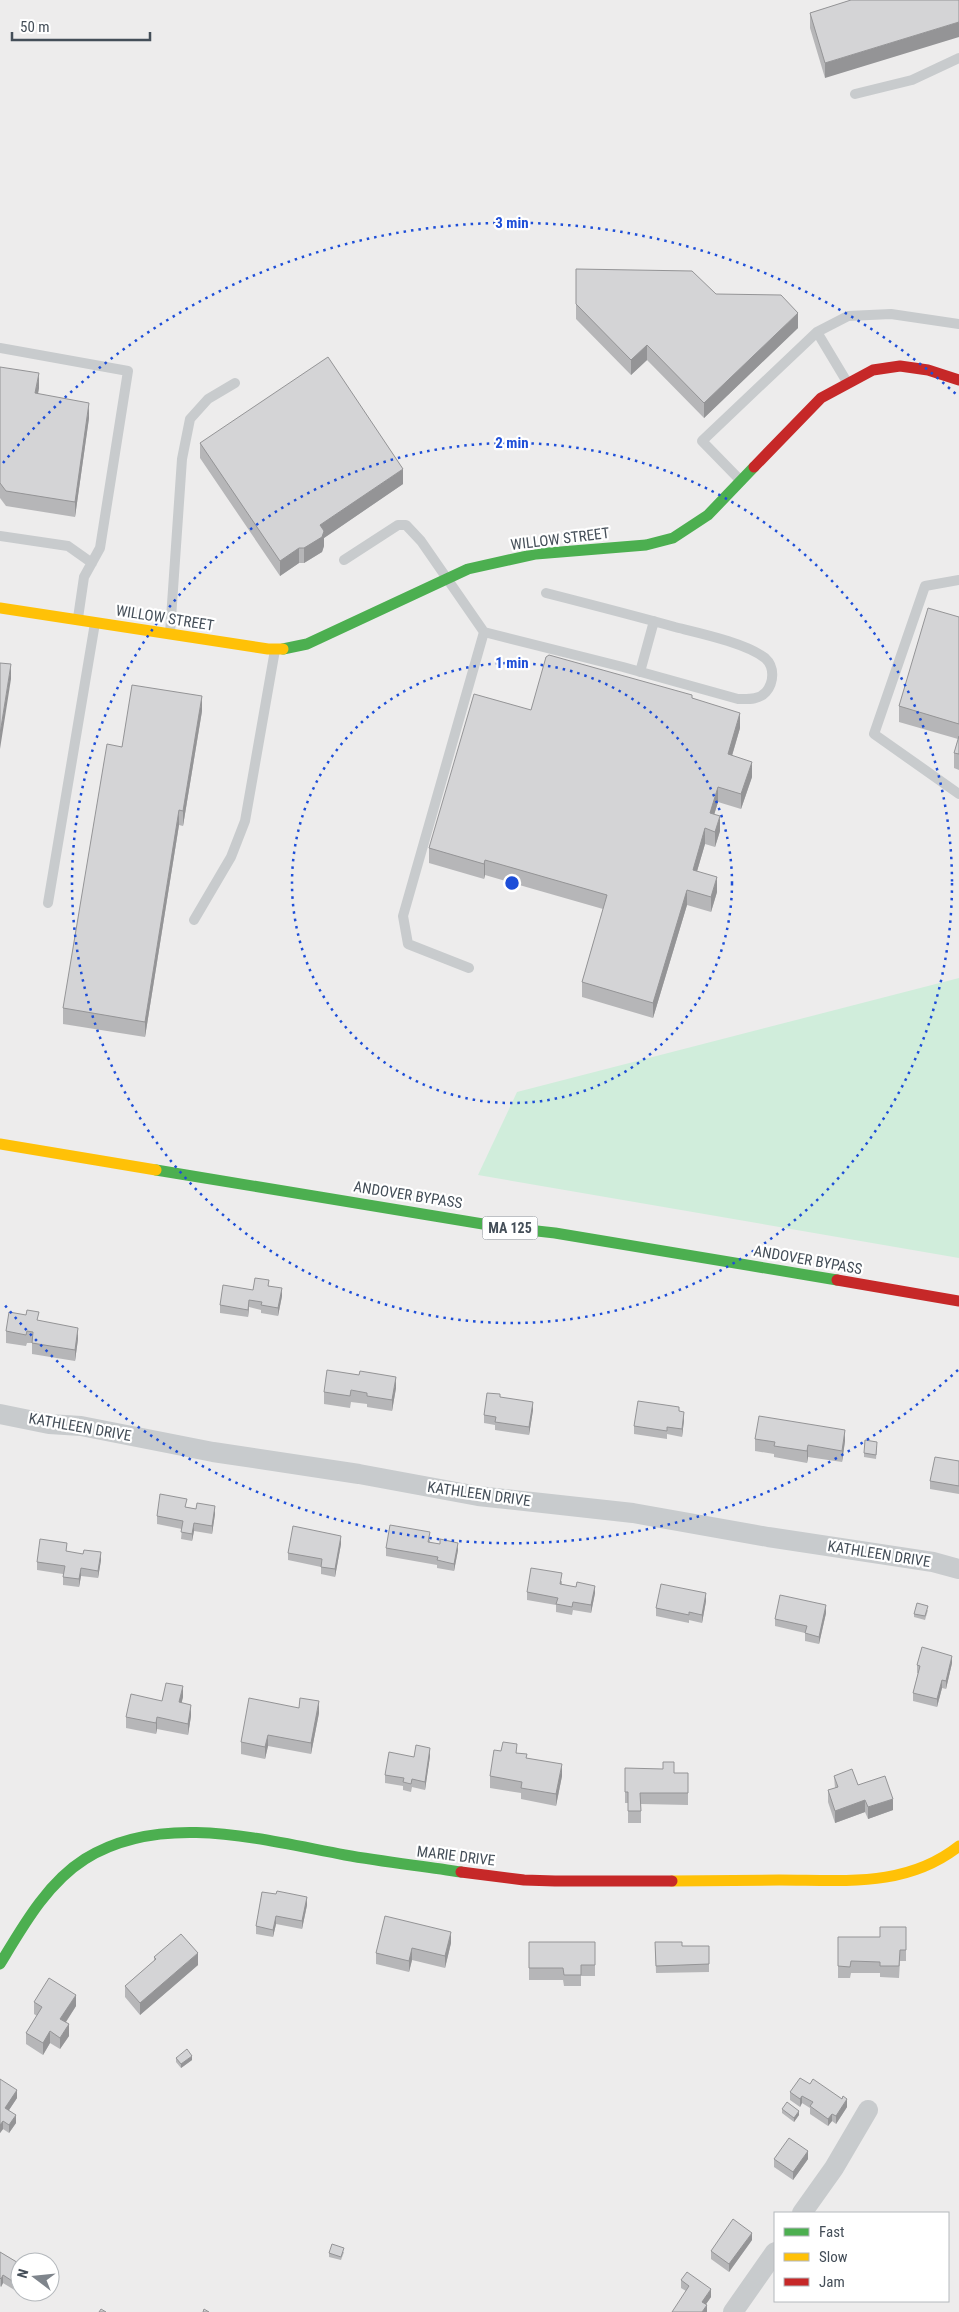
<svg xmlns="http://www.w3.org/2000/svg" width="959" height="2312" viewBox="0 0 959 2312" font-family="'Roboto Condensed',sans-serif">
<style>
.green{fill:#d0eddb}
.lines{fill:none;stroke-linecap:round;stroke-linejoin:round}
.lane{stroke:#c8cbcd;stroke-width:10}
.street{stroke:#c8cbcd;stroke-width:20}
.fast{stroke:#4caf50;stroke-width:11}
.slow{stroke:#ffc107;stroke-width:11}
.jam{stroke:#c62828;stroke-width:11}
.wall{fill:#b6b6b8}
.shaded-wall{fill:#949496}
.building{fill:#d4d4d6;stroke:#949496}
.ring{fill:none;stroke:#1d4ed8;stroke-width:2.5;stroke-dasharray:2.5 5}
.labels{text-anchor:middle;stroke-width:4.5;stroke-linejoin:round;paint-order:stroke}
.shield{fill:#fff;stroke:#7c838a;stroke-width:1}
.shield-label{font-size:14px;font-weight:bold;fill:#444e58}
.street-label{font-size:15px;fill:#444e58;stroke:#fff}
.centre{fill:#1d4ed8;stroke:#fff;stroke-width:2.5}
.ring-label{font-size:15px;text-anchor:middle;font-weight:bold;fill:#1d4ed8;stroke:#fff;stroke-width:4.5;stroke-linejoin:round;paint-order:stroke}
</style>
<rect width="100%" height="100%" fill="#edecec"/>
<!-- green -->
<path class="green" d="M 959,978 L 959,1258 L 478,1175 L 517,1092 Z"/>
<g class="lines">
<!-- lane -->
<path class="lane" d="M 855,94 L 912,80 L 959,58
M 817,332 L 847,382
M 0,348 L 128,371 L 100,548 L 84,577 L 78,618
M 741,481 L 702,441 L 817,332 L 848,316 L 891,314 L 959,324
M 0,536 L 68,546 L 92,563
M 344,560 L 398,525 L 406,525 L 421,541 L 484,632 L 623,667 L 738,699 C 748,699 759,700 766,692 C 774,682 775,667 765,658 C 746,643 699,633 675,627 C 632,615 589,604 546,593
M 959,580 L 925,586 L 874,734 L 959,794
M 170,633 L 182,459 L 190,419 L 208,399 L 235,383
M 640,672 L 654,621
M 48,903 L 95,623
M 194,920 L 231,857 L 245,821 L 275,650
M 469,968 L 408,944 L 403,916 L 484,632"/>
<!-- street -->
<path class="street" d="M 0,1414 L 49,1424 L 81,1426 L 213,1452 L 359,1474 L 478,1496 L 633,1513 L 768,1537 L 933,1562 L 959,1569
M 802,2213 L 834,2168 L 868,2110
M 733,2312 L 775,2252"/>
<!-- fast -->
<path class="fast" d="M 283,649 L 307,644 L 468,569 L 536,554 L 646,545 L 673,538 L 708,515 L 754,467
M 156,1170 L 501,1227 L 555,1233 L 837,1280
M 0,1964 C 23,1926 47,1883 85,1859 C 162,1811 263,1840 345,1855 C 384,1862 423,1866 461,1872"/>
<!-- slow -->
<path class="slow" d="M 0,608 L 268,649 L 283,649
M 0,1144 L 156,1170
M 672,1881 C 708,1881 744,1880 779,1880 C 843,1880 906,1888 959,1846"/>
<!-- jam -->
<path class="jam" d="M 754,467 L 821,398 L 873,370 L 900,366 L 928,370 L 959,380
M 837,1280 L 959,1301
M 461,1872 L 524,1880 L 555,1881 L 672,1881"/>
</g>
<!-- wall -->
<path class="wall" d="M 851,0 L 825,78 L 810,28 L 810,13 Z
M 576,269 L 716,294 L 798,328 L 704,418 L 647,360 L 631,375 L 576,319 Z
M 0,367 L 39,388 L 38,394 L 89,418 L 75,517 L 6,506 L 0,498 Z
M 200,443 L 403,484 L 324,538 L 324,546 L 322,552 L 304,563 L 299,563 L 280,576 L 200,458 Z
M 959,617 L 959,770 L 954,768 L 954,753 L 958,739 L 899,722 L 899,706 Z
M 692,698 L 740,728 L 732,756 L 752,777 L 741,809 L 718,802 L 714,815 L 720,831 L 715,847 L 705,844 L 697,871 L 717,892 L 711,912 L 687,905 L 653,1018 L 582,997 L 582,982 L 603,909 L 485,875 L 484,879 L 429,863 L 429,848 L 531,710 Z
M 202,711 L 183,826 L 179,825 L 145,1037 L 63,1024 L 63,1008 L 122,747 Z
M 269,1286 L 282,1296 L 278,1316 L 261,1313 L 261,1310 L 249,1307 L 248,1317 L 220,1313 L 220,1305 L 253,1290 Z
M 26,1315 L 78,1339 L 75,1361 L 32,1354 L 32,1343 L 27,1343 L 26,1346 L 6,1343 L 6,1331 Z
M 396,1388 L 392,1411 L 367,1407 L 367,1404 L 351,1402 L 350,1408 L 324,1404 L 324,1392 Z
M 500,1398 L 533,1410 L 529,1435 L 495,1430 L 495,1425 L 484,1423 L 484,1415 Z
M 679,1411 L 684,1420 L 682,1437 L 667,1434 L 667,1439 L 634,1434 L 634,1426 Z
M 755,1439 L 845,1441 L 842,1462 L 808,1457 L 807,1463 L 774,1457 L 774,1454 L 755,1451 Z
M 877,1446 L 876,1459 L 864,1457 L 864,1453 Z
M 959,1461 L 959,1494 L 930,1489 L 930,1481 Z
M 187,1507 L 215,1514 L 212,1534 L 194,1531 L 192,1541 L 181,1539 L 182,1529 L 157,1524 L 157,1516 Z
M 430,1540 L 430,1542 L 458,1550 L 454,1571 L 437,1568 L 437,1565 L 386,1556 L 386,1548 Z
M 341,1544 L 335,1577 L 321,1574 L 321,1567 L 288,1560 L 288,1553 Z
M 67,1551 L 101,1560 L 98,1578 L 81,1576 L 79,1587 L 63,1585 L 63,1574 L 37,1570 L 37,1562 Z
M 562,1581 L 562,1584 L 595,1593 L 591,1613 L 573,1610 L 572,1615 L 556,1612 L 556,1605 L 527,1600 L 527,1592 Z
M 706,1601 L 702,1623 L 689,1620 L 689,1623 L 656,1616 L 656,1608 Z
M 928,1610 L 925,1620 L 914,1617 L 914,1614 Z
M 826,1613 L 819,1644 L 805,1641 L 805,1633 L 775,1626 L 775,1619 Z
M 952,1663 L 946,1689 L 942,1688 L 937,1707 L 913,1701 L 913,1693 L 918,1673 L 917,1673 L 917,1665 Z
M 183,1697 L 181,1703 L 191,1716 L 188,1735 L 157,1729 L 156,1734 L 126,1728 L 126,1717 L 162,1701 Z
M 319,1713 L 311,1754 L 268,1746 L 265,1759 L 241,1754 L 241,1742 Z
M 501,1751 L 517,1753 L 562,1776 L 556,1806 L 521,1799 L 521,1793 L 490,1788 L 490,1776 Z
M 430,1756 L 425,1790 L 412,1787 L 411,1792 L 403,1790 L 403,1786 L 385,1783 L 385,1775 L 414,1757 Z
M 625,1768 L 674,1773 L 688,1773 L 688,1805 L 641,1804 L 641,1823 L 628,1823 L 628,1803 L 625,1803 Z
M 834,1776 L 858,1785 L 893,1810 L 868,1819 L 865,1812 L 835,1823 L 828,1802 L 828,1790 L 835,1788 Z
M 262,1892 L 307,1905 L 302,1929 L 276,1924 L 273,1937 L 256,1934 L 256,1926 Z
M 906,1927 L 906,1961 L 900,1961 L 899,1978 L 880,1977 L 880,1973 L 851,1973 L 850,1978 L 838,1978 L 838,1937 L 880,1937 Z
M 529,1942 L 595,1942 L 595,1976 L 581,1976 L 581,1986 L 564,1986 L 563,1980 L 529,1980 Z
M 655,1942 L 682,1946 L 709,1946 L 709,1972 L 656,1973 Z
M 451,1943 L 445,1968 L 412,1960 L 409,1972 L 376,1964 L 376,1953 Z
M 154,1957 L 198,1965 L 140,2015 L 125,1997 L 125,1986 L 154,1961 Z
M 34,2002 L 76,2006 L 66,2022 L 69,2036 L 60,2049 L 50,2043 L 43,2055 L 26,2044 L 26,2033 L 37,2016 L 34,2014 Z
M 176,2058 L 192,2060 L 181,2068 L 176,2062 Z
M 0,2079 L 17,2098 L 9,2110 L 16,2123 L 9,2133 L 3,2129 L 0,2133 Z
M 790,2092 L 847,2107 L 836,2124 L 832,2121 L 828,2126 L 810,2114 L 810,2108 L 802,2103 L 800,2107 L 790,2100 Z
M 782,2109 L 799,2115 L 794,2122 L 782,2113 Z
M 774,2159 L 808,2159 L 793,2180 L 774,2167 Z
M 752,2240 L 729,2272 L 711,2259 L 711,2251 Z
M 0,2252 L 20,2264 L 20,2292 L 29,2292 L 26,2297 L 3,2283 L 1,2287 L 0,2286 Z
M 344,2252 L 341,2260 L 329,2257 L 329,2253 Z
M 681,2280 L 711,2297 L 706,2304 L 707,2312 L 686,2291 L 681,2288 Z"/>
<!-- shaded-wall -->
<path class="shaded-wall" d="M 959,22 L 959,37 L 825,78 L 825,63 Z
M 798,313 L 798,328 L 704,418 L 704,403 Z
M 647,345 L 647,360 L 631,375 L 631,360 Z
M 39,373 L 39,388 L 35,408 L 35,393 Z
M 89,403 L 89,418 L 75,517 L 75,502 Z
M 403,469 L 403,484 L 324,538 L 324,546 L 322,552 L 304,563 L 304,548 L 320,525 Z
M 299,548 L 299,563 L 280,576 L 280,561 Z
M 11,664 L 11,679 L 0,749 L 0,734 Z
M 202,696 L 202,711 L 183,826 L 183,811 Z
M 740,713 L 740,728 L 728,769 L 728,754 Z
M 752,762 L 752,777 L 741,809 L 741,794 Z
M 718,787 L 718,802 L 710,828 L 710,813 Z
M 179,810 L 179,825 L 145,1037 L 145,1022 Z
M 720,816 L 720,831 L 715,847 L 715,832 Z
M 705,828 L 705,844 L 693,885 L 693,870 Z
M 485,860 L 485,875 L 484,879 L 484,864 Z
M 717,877 L 717,892 L 711,912 L 711,897 Z
M 687,890 L 687,905 L 653,1018 L 653,1003 Z
M 282,1288 L 282,1296 L 278,1316 L 278,1308 Z
M 249,1300 L 249,1307 L 248,1317 L 248,1310 Z
M 78,1328 L 78,1339 L 75,1361 L 75,1350 Z
M 396,1377 L 396,1388 L 392,1411 L 392,1400 Z
M 533,1402 L 533,1410 L 529,1435 L 529,1427 Z
M 684,1412 L 684,1420 L 682,1437 L 682,1429 Z
M 845,1430 L 845,1441 L 842,1462 L 842,1451 Z
M 808,1445 L 808,1457 L 807,1463 L 807,1451 Z
M 215,1506 L 215,1514 L 212,1534 L 212,1526 Z
M 194,1523 L 194,1531 L 192,1541 L 192,1534 Z
M 341,1536 L 341,1544 L 335,1577 L 335,1569 Z
M 458,1543 L 458,1550 L 454,1571 L 454,1564 Z
M 101,1552 L 101,1560 L 98,1578 L 98,1571 Z
M 81,1568 L 81,1576 L 79,1587 L 79,1579 Z
M 595,1586 L 595,1593 L 591,1613 L 591,1605 Z
M 706,1593 L 706,1601 L 702,1623 L 702,1615 Z
M 826,1605 L 826,1613 L 819,1644 L 819,1637 Z
M 952,1656 L 952,1663 L 946,1689 L 946,1681 Z
M 942,1680 L 942,1688 L 937,1707 L 937,1699 Z
M 183,1686 L 183,1697 L 179,1714 L 179,1702 Z
M 319,1701 L 319,1713 L 311,1754 L 311,1743 Z
M 191,1705 L 191,1716 L 188,1735 L 188,1724 Z
M 157,1717 L 157,1729 L 156,1734 L 156,1723 Z
M 268,1735 L 268,1746 L 265,1759 L 265,1747 Z
M 430,1748 L 430,1756 L 425,1790 L 425,1782 Z
M 562,1764 L 562,1776 L 556,1806 L 556,1794 Z
M 893,1799 L 893,1810 L 868,1819 L 868,1807 Z
M 865,1800 L 865,1812 L 835,1823 L 835,1811 Z
M 307,1897 L 307,1905 L 302,1929 L 302,1921 Z
M 276,1916 L 276,1924 L 273,1937 L 273,1930 Z
M 451,1932 L 451,1943 L 445,1968 L 445,1956 Z
M 412,1948 L 412,1960 L 409,1972 L 409,1961 Z
M 198,1953 L 198,1965 L 140,2015 L 140,2003 Z
M 76,1995 L 76,2006 L 60,2031 L 60,2019 Z
M 69,2024 L 69,2036 L 60,2049 L 60,2038 Z
M 50,2031 L 50,2043 L 43,2055 L 43,2043 Z
M 192,2056 L 192,2060 L 181,2068 L 181,2064 Z
M 17,2090 L 17,2098 L 5,2116 L 5,2108 Z
M 802,2096 L 802,2103 L 800,2107 L 800,2099 Z
M 847,2099 L 847,2107 L 836,2124 L 836,2116 Z
M 799,2111 L 799,2115 L 794,2122 L 794,2118 Z
M 832,2114 L 832,2121 L 828,2126 L 828,2119 Z
M 16,2115 L 16,2123 L 9,2133 L 9,2125 Z
M 3,2121 L 3,2129 L 0,2133 L 0,2125 Z
M 808,2151 L 808,2159 L 793,2180 L 793,2172 Z
M 752,2233 L 752,2240 L 729,2272 L 729,2264 Z
M 3,2275 L 3,2283 L 1,2287 L 1,2279 Z
M 711,2289 L 711,2297 L 702,2310 L 702,2302 Z
M 26,2292 L 29,2292 L 26,2297 Z
M 707,2305 L 707,2312 L 702,2312 Z"/>
<!-- building -->
<path class="building" d="M 851,0 L 959,0 L 959,22 L 825,63 L 810,13 Z
M 576,269 L 692,271 L 716,294 L 781,295 L 798,313 L 704,403 L 647,345 L 631,360 L 576,304 Z
M 328,357 L 403,469 L 320,525 L 324,531 L 322,537 L 304,548 L 299,548 L 280,561 L 200,443 Z
M 0,367 L 39,373 L 35,393 L 89,403 L 75,502 L 6,491 L 0,483 Z
M 928,608 L 959,617 L 959,724 L 899,706 Z
M 549,655 L 692,695 L 692,698 L 740,713 L 728,754 L 752,762 L 741,794 L 718,787 L 710,813 L 720,816 L 715,832 L 705,828 L 693,870 L 717,877 L 711,897 L 687,890 L 653,1003 L 582,982 L 607,895 L 485,860 L 484,864 L 429,848 L 474,694 L 531,710 L 546,657 Z
M 0,663 L 11,664 L 0,734 Z
M 132,685 L 202,696 L 183,811 L 179,810 L 145,1022 L 63,1008 L 107,744 L 122,747 Z
M 959,736 L 959,754 L 954,753 Z
M 255,1278 L 269,1280 L 268,1286 L 282,1288 L 278,1308 L 261,1305 L 262,1302 L 249,1300 L 248,1310 L 220,1305 L 223,1285 L 253,1290 Z
M 27,1310 L 39,1312 L 37,1320 L 78,1328 L 75,1350 L 32,1343 L 33,1332 L 27,1331 L 26,1335 L 6,1331 L 9,1312 L 26,1315 Z
M 327,1370 L 359,1375 L 360,1371 L 396,1377 L 392,1400 L 367,1396 L 367,1393 L 351,1390 L 350,1396 L 324,1392 Z
M 487,1393 L 500,1394 L 500,1397 L 533,1402 L 529,1427 L 495,1422 L 496,1417 L 484,1415 Z
M 638,1401 L 679,1407 L 679,1411 L 684,1412 L 682,1429 L 667,1427 L 667,1431 L 634,1426 Z
M 759,1416 L 845,1430 L 842,1451 L 808,1445 L 807,1451 L 774,1446 L 775,1442 L 755,1439 Z
M 865,1440 L 877,1442 L 876,1455 L 864,1453 Z
M 935,1457 L 959,1461 L 959,1486 L 930,1481 Z
M 160,1494 L 187,1499 L 185,1507 L 196,1509 L 197,1503 L 215,1506 L 212,1526 L 194,1523 L 192,1534 L 181,1532 L 183,1521 L 157,1516 Z
M 390,1525 L 430,1532 L 428,1542 L 440,1544 L 440,1539 L 458,1543 L 454,1564 L 437,1560 L 438,1557 L 386,1548 Z
M 293,1526 L 341,1536 L 335,1569 L 321,1567 L 322,1559 L 288,1553 Z
M 40,1539 L 67,1543 L 66,1551 L 83,1554 L 84,1550 L 101,1552 L 98,1571 L 81,1568 L 79,1579 L 63,1577 L 65,1566 L 37,1562 Z
M 531,1568 L 562,1573 L 560,1584 L 576,1587 L 577,1582 L 595,1586 L 591,1605 L 573,1602 L 572,1607 L 556,1604 L 558,1598 L 527,1592 Z
M 661,1584 L 706,1593 L 702,1615 L 689,1612 L 689,1615 L 656,1608 Z
M 780,1595 L 826,1605 L 819,1637 L 805,1633 L 807,1626 L 775,1619 Z
M 917,1603 L 928,1606 L 925,1616 L 914,1614 Z
M 922,1647 L 952,1656 L 946,1681 L 942,1680 L 937,1699 L 913,1693 L 920,1666 L 917,1665 Z
M 166,1683 L 183,1686 L 179,1702 L 191,1705 L 188,1724 L 157,1717 L 156,1723 L 126,1717 L 131,1694 L 162,1701 Z
M 249,1698 L 299,1708 L 300,1698 L 319,1701 L 311,1743 L 268,1735 L 265,1747 L 241,1742 Z
M 503,1742 L 517,1744 L 516,1753 L 527,1754 L 526,1758 L 562,1764 L 556,1794 L 521,1788 L 522,1782 L 490,1776 L 494,1750 L 501,1751 Z
M 416,1745 L 430,1748 L 425,1782 L 412,1779 L 411,1784 L 403,1782 L 404,1778 L 385,1775 L 389,1752 L 414,1757 Z
M 663,1762 L 674,1762 L 674,1773 L 688,1773 L 688,1793 L 640,1793 L 641,1811 L 628,1811 L 628,1792 L 625,1792 L 625,1768 L 663,1769 Z
M 852,1769 L 858,1785 L 885,1776 L 893,1799 L 868,1807 L 865,1800 L 835,1811 L 828,1790 L 838,1787 L 834,1776 Z
M 277,1891 L 307,1897 L 302,1921 L 276,1916 L 273,1930 L 256,1926 L 262,1892 L 276,1894 Z
M 385,1916 L 451,1932 L 445,1956 L 412,1948 L 409,1961 L 376,1953 Z
M 880,1927 L 906,1927 L 906,1950 L 900,1950 L 899,1966 L 880,1966 L 880,1962 L 851,1961 L 850,1967 L 838,1966 L 838,1937 L 880,1937 Z
M 181,1934 L 198,1953 L 140,2003 L 125,1986 L 156,1959 L 154,1957 Z
M 529,1942 L 595,1942 L 595,1965 L 581,1965 L 581,1975 L 564,1975 L 563,1968 L 529,1968 Z
M 655,1942 L 682,1942 L 682,1946 L 709,1946 L 709,1964 L 656,1966 Z
M 49,1978 L 76,1995 L 60,2019 L 69,2024 L 60,2038 L 50,2031 L 43,2043 L 26,2033 L 42,2007 L 34,2002 Z
M 187,2049 L 192,2056 L 181,2064 L 176,2058 Z
M 800,2078 L 810,2084 L 813,2079 L 842,2099 L 843,2096 L 847,2099 L 836,2116 L 832,2114 L 828,2119 L 810,2106 L 813,2102 L 802,2096 L 800,2099 L 790,2092 Z
M 0,2079 L 17,2090 L 5,2108 L 16,2115 L 9,2125 L 3,2121 L 0,2125 Z
M 787,2102 L 799,2111 L 794,2118 L 782,2109 Z
M 789,2138 L 808,2151 L 793,2172 L 774,2159 Z
M 733,2219 L 752,2233 L 729,2264 L 711,2251 Z
M 332,2244 L 344,2248 L 341,2257 L 329,2253 Z
M 0,2252 L 20,2264 L 20,2286 L 3,2275 L 1,2279 L 0,2278 Z
M 687,2272 L 711,2289 L 702,2302 L 707,2305 L 702,2312 L 672,2312 L 689,2286 L 681,2280 Z
M 101,2309 L 106,2312 L 99,2312 Z
M 204,2309 L 209,2312 L 203,2312 Z"/>
<!-- distance rings -->
<g class="ring">
<circle cx="512" cy="883" r="220"/>
<circle cx="512" cy="883" r="440"/>
<path d="M958 1370A660 660 0 0 1 3 1303M3 463A660 660 0 0 1 958 396"/>
</g>
<g class="labels">
<!-- shield labels -->
<rect class="shield" x="482.5" y="1216.5" width="55" height="23" rx="4"/>
<g class="shield-label">
<text x="510" y="1233">MA 125</text>
</g>
<!-- street labels -->
<g class="street-label">
<text transform="translate(560 539) rotate(-7)" y="5">WILLOW STREET</text>
<text transform="translate(165 618) rotate(9)" y="5">WILLOW STREET</text>
<text transform="translate(408 1195) rotate(9)" y="5">ANDOVER BYPASS</text>
<text transform="translate(808 1260) rotate(10)" y="5">ANDOVER BYPASS</text>
<text transform="translate(80 1427) rotate(10)" y="5">KATHLEEN DRIVE</text>
<text transform="translate(479 1494) rotate(8)" y="5">KATHLEEN DRIVE</text>
<text transform="translate(879 1554) rotate(9)" y="5">KATHLEEN DRIVE</text>
<text transform="translate(456 1856) rotate(7)" y="5">MARIE DRIVE</text>
</g>
</g>
<circle cx="512" cy="883" r="8" class="centre"/>
<g class="ring-label">
<text x="512" y="228">3 min</text>
<text x="512" y="448">2 min</text>
<text x="512" y="668">1 min</text>
</g>
<!-- legend -->
<rect x="774" y="2212" width="175" height="90" fill="#ffffff" stroke="#b4b8bc"/>
<rect x="784" y="2228" width="25" height="8" fill="#4caf50" stroke="#b4b8bc"/>
<text x="819" y="2237" font-size="15" fill="#444e58">Fast</text>
<rect x="784" y="2253" width="25" height="8" fill="#ffc107" stroke="#b4b8bc"/>
<text x="819" y="2262" font-size="15" fill="#444e58">Slow</text>
<rect x="784" y="2278" width="25" height="8" fill="#c62828" stroke="#b4b8bc"/>
<text x="819" y="2287" font-size="15" fill="#444e58">Jam</text>
<!-- north arrow -->
<g transform="translate(35 2277) rotate(286)"><circle r="24" fill="#ffffff" stroke="#b4b8bc"/>
<path d="M0-4L9 19L0 12L-9 19Z" fill="#7f858c"/>
<text y="-8" font-size="14" font-weight="bold" text-anchor="middle" fill="#444e58">N</text>
</g>
<!-- scale -->
<path d="M12 32v8h138v-8" fill="none" stroke="#444e58" stroke-width="2.5"/>
<text x="20" y="32" font-size="15" fill="#444e58" stroke="#ffffff" stroke-width="4" paint-order="stroke">50 m</text>
</svg>
